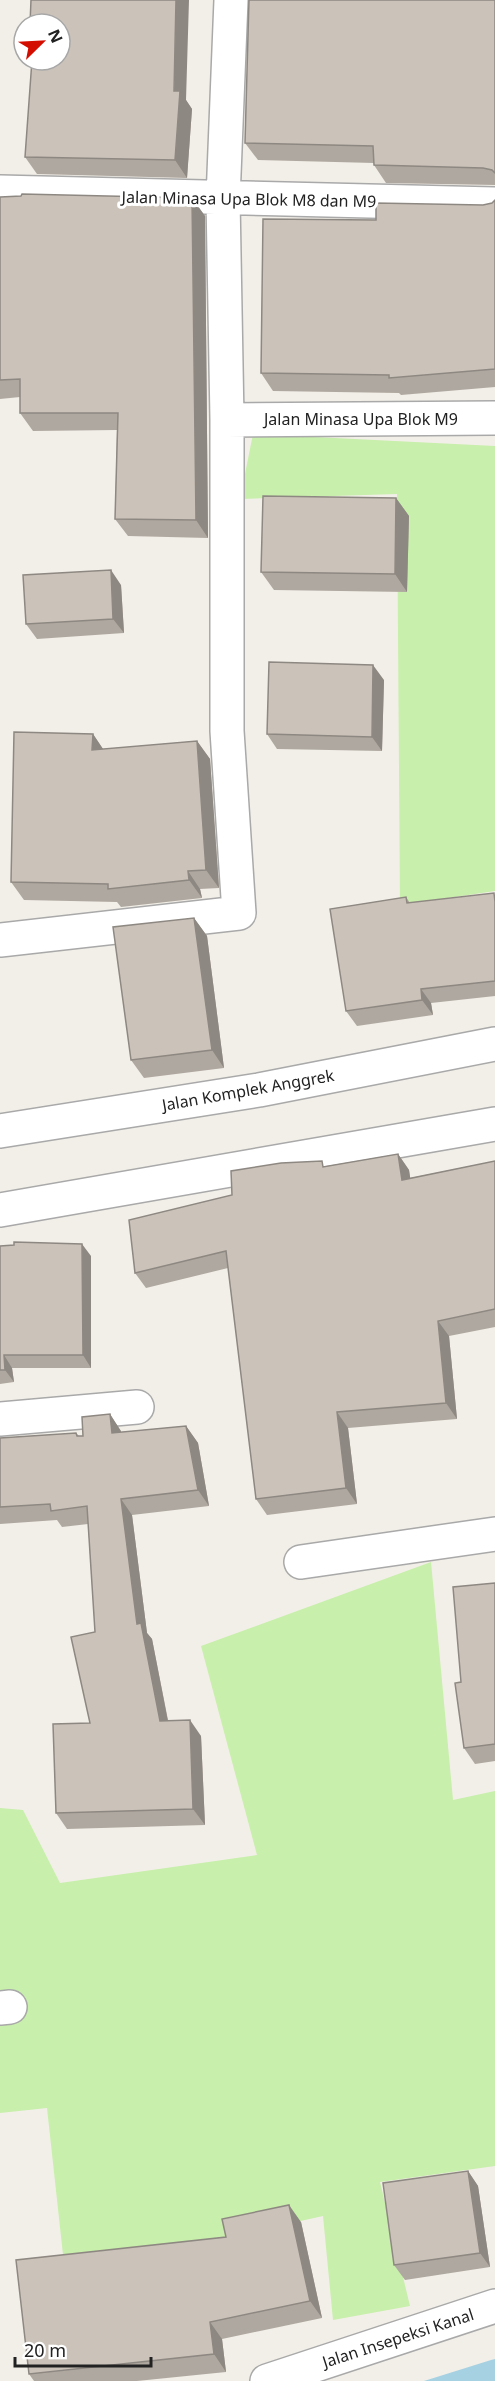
<svg xmlns="http://www.w3.org/2000/svg" width="495" height="2381" viewBox="0 0 495 2381" font-family="'Noto Sans',sans-serif">
<style>
.grass{fill:#c8efab}
.water{fill:#a6d1e2}
.lines{fill:none;stroke-linecap:round;stroke-linejoin:round}
.minor-casing{stroke:#a9a9a9;stroke-width:36}
.tertiary-casing{stroke:#a9a9a9;stroke-width:36}
.minor{stroke:#fff;stroke-width:33}
.tertiary{stroke:#fff;stroke-width:33}
.wall{fill:#afa8a0}
.shaded-wall{fill:#8e8882}
.building{fill:#cbc3ba;stroke:#8e8882;stroke-width:1.5}
.labels{text-anchor:middle;stroke-width:6;stroke-linejoin:round;paint-order:stroke}
.street-label{font-size:16px;fill:#222;stroke:#fff}
</style>
<rect width="100%" height="100%" fill="#f2efe8"/>
<!-- grass -->
<path class="grass" d="M 253,434 L 495,446 L 495,891 L 400,905 L 397,494 L 240,499 Z
M 431,1562 L 453,1800 L 495,1791 L 495,2166 L 380,2182 L 410,2306 L 333,2320 L 323,2216 L 65,2273 L 47,2108 L 0,2113 L 0,1808 L 23,1810 L 60,1883 L 257,1855 L 201,1646 Z"/>
<!-- water -->
<path class="water" d="M 495,2359 L 495,2381 L 424,2381 L 491,2360 Z"/>
<g class="lines">
<!-- minor casing -->
<g class="minor-casing">
<path id="minor" d="M 0,192 L 495,204
M 227,420 L 495,418
M 0,940 L 239,913 L 227,731 L 227,420 L 223,199 L 231,0
M 0,1131 L 259,1090 L 495,1044
M 0,1210 L 495,1124
M 0,1419 L 137,1407
M 301,1562 L 495,1534
M 0,2008 L 10,2007"/>
</g>
<!-- tertiary casing -->
<g class="tertiary-casing">
<path id="tertiary" d="M 267,2381 L 495,2306"/>
</g>
<!-- minor -->
<use href="#minor" class="minor"/>
<!-- tertiary -->
<use href="#tertiary" class="tertiary"/>
</g>
<!-- wall -->
<path class="wall" d="M 495,0 L 495,185 L 386,183 L 374,165 L 374,163 L 258,160 L 245,143 Z
M 60,60 L 186,100 L 192,109 L 187,178 L 37,174 L 25,157 Z
M 0,197 L 192,198 L 205,216 L 208,538 L 128,536 L 115,519 L 117,430 L 33,431 L 20,413 L 20,397 L 0,399 Z
M 495,200 L 495,387 L 401,395 L 399,393 L 273,391 L 261,373 L 376,220 L 483,205 L 492,203 Z
M 396,498 L 409,516 L 407,592 L 274,590 L 261,572 Z
M 121,585 L 124,633 L 37,639 L 26,624 Z
M 384,680 L 382,751 L 277,749 L 267,734 Z
M 93,734 L 103,749 L 197,741 L 210,759 L 219,888 L 200,889 L 202,898 L 121,907 L 117,902 L 24,900 L 11,882 Z
M 495,895 L 495,996 L 431,1003 L 433,1015 L 357,1026 L 346,1011 L 406,897 L 410,903 Z
M 194,918 L 207,936 L 224,1068 L 144,1078 L 131,1060 Z
M 398,1154 L 409,1170 L 410,1178 L 495,1161 L 495,1327 L 449,1336 L 457,1419 L 348,1428 L 357,1504 L 267,1515 L 256,1499 L 228,1268 L 146,1288 L 135,1273 L 232,1195 L 326,1166 Z
M 0,1246 L 91,1256 L 91,1368 L 12,1368 L 14,1382 L 0,1384 Z
M 110,1414 L 121,1432 L 186,1426 L 198,1443 L 209,1506 L 132,1515 L 147,1633 L 152,1639 L 168,1720 L 201,1736 L 205,1825 L 67,1829 L 56,1813 L 90,1723 L 95,1632 L 88,1524 L 62,1527 L 57,1520 L 0,1524 L 0,1438 L 76,1433 L 79,1436 L 83,1436 Z
M 495,1583 L 495,1761 L 475,1764 L 464,1748 L 461,1682 Z
M 468,2171 L 478,2186 L 490,2267 L 405,2280 L 394,2265 Z
M 301,2222 L 322,2318 L 222,2339 L 226,2372 L 137,2381 L 34,2381 L 29,2374 Z"/>
<!-- shaded-wall -->
<path class="shaded-wall" d="M 176,0 L 189,0 L 186,100 L 192,109 L 187,178 L 175,160 L 174,91 Z
M 192,198 L 205,216 L 208,538 L 196,520 Z
M 396,498 L 409,516 L 407,592 L 395,574 Z
M 111,570 L 121,585 L 124,633 L 113,619 Z
M 373,665 L 384,680 L 382,751 L 372,737 Z
M 93,734 L 105,752 L 92,750 Z
M 197,741 L 210,759 L 219,888 L 206,870 Z
M 188,871 L 200,889 L 202,898 L 189,880 Z
M 194,918 L 207,936 L 224,1068 L 212,1050 Z
M 421,989 L 431,1003 L 433,1015 L 422,1000 Z
M 398,1154 L 409,1170 L 413,1196 L 402,1180 Z
M 82,1244 L 91,1256 L 91,1368 L 83,1355 Z
M 438,1321 L 449,1336 L 457,1419 L 446,1403 Z
M 4,1355 L 12,1368 L 14,1382 L 5,1370 Z
M 337,1412 L 348,1428 L 357,1504 L 346,1488 Z
M 110,1414 L 121,1431 L 124,1449 L 112,1433 Z
M 186,1426 L 198,1443 L 209,1506 L 198,1490 Z
M 121,1499 L 132,1515 L 147,1633 L 152,1639 L 171,1737 L 160,1721 L 137,1624 Z
M 190,1720 L 201,1736 L 205,1825 L 193,1809 Z
M 468,2171 L 478,2186 L 490,2267 L 480,2253 Z
M 289,2205 L 301,2222 L 322,2318 L 310,2301 Z
M 210,2322 L 222,2339 L 226,2372 L 214,2354 Z"/>
<!-- building -->
<path class="building" d="M 31,0 L 176,0 L 174,91 L 180,91 L 175,160 L 25,157 L 32,60 L 60,60 L 60,24 L 30,24 Z
M 249,0 L 495,0 L 495,173 L 492,170 L 483,168 L 374,165 L 373,146 L 245,143 Z
M 22,194 L 192,198 L 196,520 L 115,519 L 118,413 L 20,413 L 20,379 L 0,380 L 0,197 L 21,196 Z
M 495,200 L 495,369 L 389,378 L 389,375 L 261,373 L 263,219 L 376,220 L 376,203 L 483,205 L 492,203 Z
M 263,496 L 396,498 L 395,574 L 261,572 Z
M 111,570 L 113,619 L 26,624 L 23,575 Z
M 269,662 L 373,665 L 372,737 L 267,734 Z
M 14,732 L 93,734 L 92,750 L 197,741 L 206,870 L 188,871 L 189,880 L 108,889 L 108,884 L 11,882 Z
M 494,893 L 495,902 L 495,981 L 421,989 L 422,1000 L 346,1011 L 330,909 L 406,897 L 407,903 Z
M 194,918 L 212,1050 L 131,1060 L 113,927 Z
M 398,1154 L 402,1180 L 495,1161 L 495,1309 L 438,1321 L 446,1403 L 337,1412 L 346,1488 L 256,1499 L 226,1251 L 135,1273 L 129,1220 L 232,1195 L 231,1171 L 281,1163 L 322,1161 L 323,1167 Z
M 14,1242 L 82,1244 L 83,1355 L 4,1355 L 5,1370 L 0,1370 L 0,1246 L 14,1245 Z
M 110,1414 L 112,1433 L 186,1426 L 198,1490 L 121,1499 L 137,1624 L 141,1623 L 160,1721 L 190,1720 L 193,1809 L 56,1813 L 53,1724 L 90,1723 L 71,1637 L 95,1632 L 87,1506 L 51,1511 L 50,1504 L 0,1507 L 0,1438 L 76,1433 L 77,1436 L 83,1436 L 82,1417 Z
M 495,1583 L 495,1744 L 464,1748 L 455,1683 L 461,1682 L 453,1587 Z
M 468,2171 L 480,2253 L 394,2265 L 383,2183 Z
M 289,2205 L 310,2301 L 210,2322 L 214,2354 L 29,2374 L 16,2260 L 226,2237 L 222,2219 Z"/>
<g class="labels">
<!-- street labels -->
<g class="street-label">
<text transform="translate(249 199) rotate(1)" y="6">Jalan Minasa Upa Blok M8 dan M9</text>
<text x="361" y="425">Jalan Minasa Upa Blok M9</text>
<text transform="translate(248 1090) rotate(-10)" y="6">Jalan Komplek Anggrek</text>
<text transform="translate(398 2338) rotate(-18)" y="6">Jalan Insepeksi Kanal</text>
</g>
</g>
<!-- north arrow -->
<g transform="translate(42 42) rotate(66)"><circle r="28" fill="#ffffff" stroke="#a7a7a7" stroke-width="1.5"/>
<path d="M0-4.5L10 22L0 15L-10 22Z" fill="#d30d00"/>
<text y="-9" font-size="16" font-weight="bold" text-anchor="middle" fill="#222222">N</text>
</g>
<!-- scale -->
<path d="M15 2357v9h136v-9" fill="none" stroke="#222222" stroke-width="3"/>
<text x="24" y="2357" font-size="18" fill="#222222" stroke="#ffffff" stroke-width="4.5" paint-order="stroke">20 m</text>
</svg>
